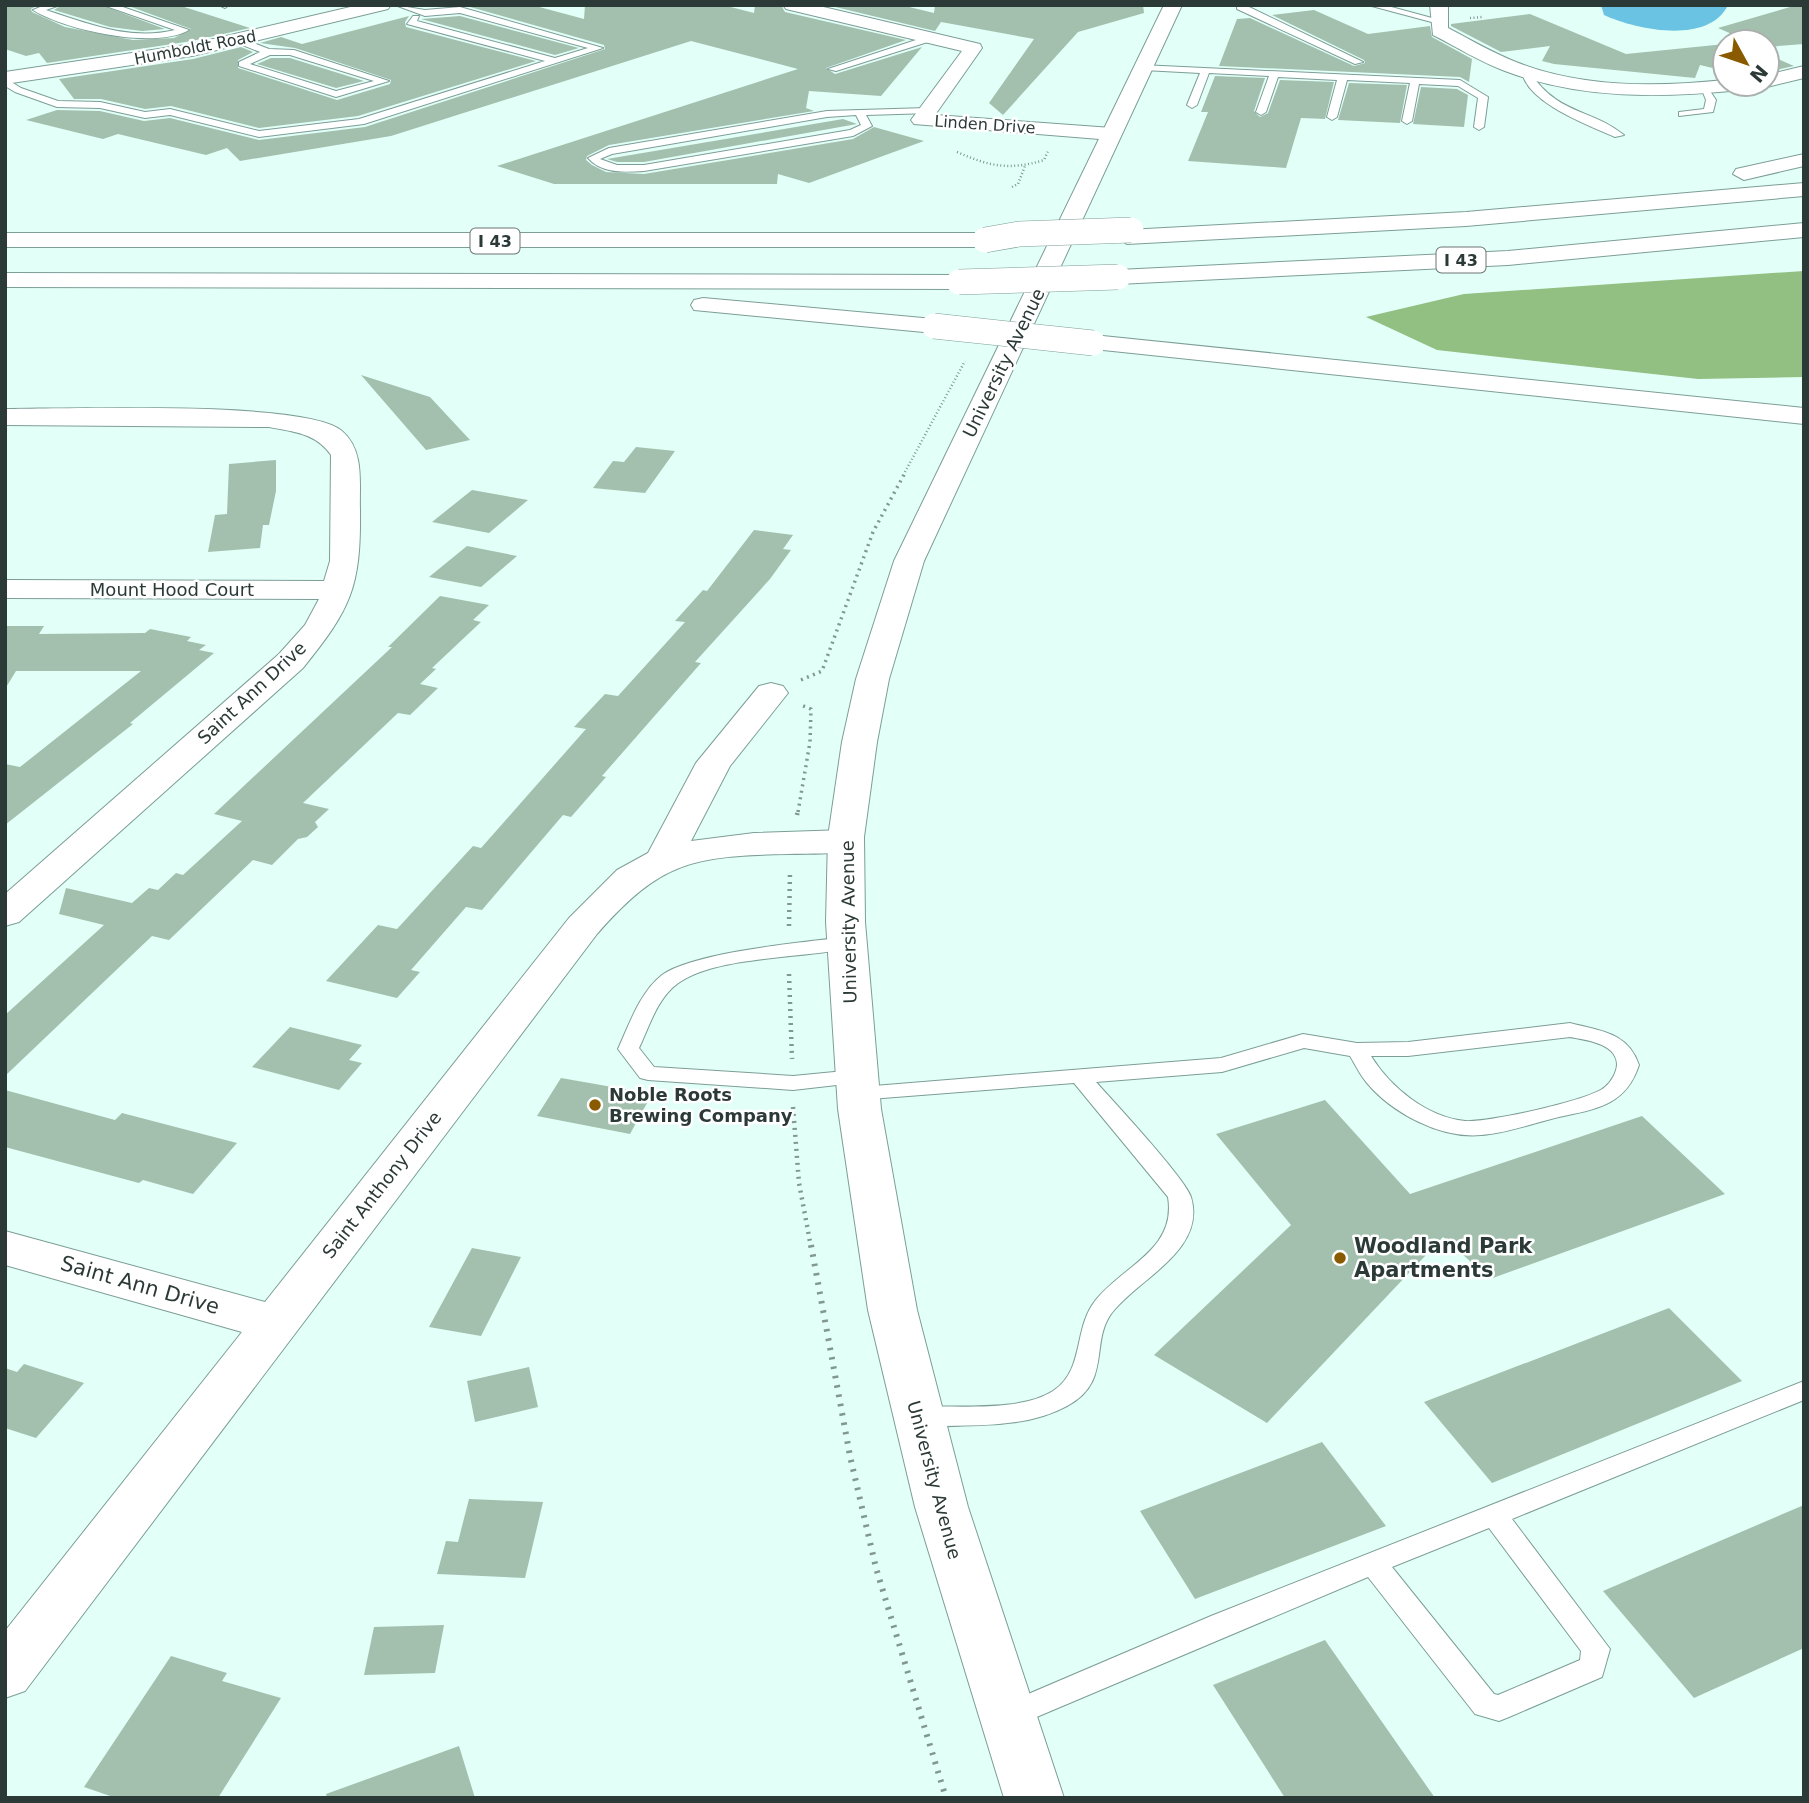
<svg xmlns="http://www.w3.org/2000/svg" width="1809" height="1803" viewBox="0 0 1809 1803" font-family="'DejaVu Sans',sans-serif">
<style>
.forest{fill:#92bf82}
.water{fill:#6ac3e3}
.building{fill:#a3c0ae}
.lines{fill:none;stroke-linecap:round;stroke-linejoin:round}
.service-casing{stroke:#7c9e97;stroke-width:2}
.minor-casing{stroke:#7c9e97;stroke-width:2}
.tertiary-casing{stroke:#7c9e97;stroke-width:2}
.secondary-casing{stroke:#7c9e97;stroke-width:2}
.motorway-casing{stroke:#7c9e97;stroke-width:2}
.path-far3{stroke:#829793;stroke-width:2.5;stroke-dasharray:1 2.5;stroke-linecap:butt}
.path-far2{stroke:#829793;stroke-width:3.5;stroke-dasharray:2 4.5;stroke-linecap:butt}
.path-far1{stroke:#829793;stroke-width:4.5;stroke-dasharray:2 5;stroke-linecap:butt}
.path{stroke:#829793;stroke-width:6;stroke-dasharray:2.5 7;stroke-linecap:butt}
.service{fill:#fff;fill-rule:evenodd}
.minor{fill:#fff;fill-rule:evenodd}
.tertiary{fill:#fff;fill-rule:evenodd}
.secondary{fill:#fff;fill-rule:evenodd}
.motorway{fill:#fff;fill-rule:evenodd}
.motorway-bridge-casing{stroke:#7c9e97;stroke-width:26;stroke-linecap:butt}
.motorway-bridge{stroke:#fff;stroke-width:25}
.poi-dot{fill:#8a5a00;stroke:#fff;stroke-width:2.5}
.labels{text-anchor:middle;stroke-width:5;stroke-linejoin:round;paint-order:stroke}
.far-street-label{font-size:16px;fill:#2c3a37;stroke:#fff}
.shield{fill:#fff;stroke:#6b7573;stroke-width:2}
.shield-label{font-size:16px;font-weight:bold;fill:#2c3a37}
.street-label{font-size:18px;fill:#2c3a37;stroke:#fff}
.poi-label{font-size:18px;font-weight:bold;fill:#2c3a37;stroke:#fff;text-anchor:start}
.near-poi-label{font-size:21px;font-weight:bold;fill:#2c3a37;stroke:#fff;text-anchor:start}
.near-street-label{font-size:21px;fill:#2c3a37;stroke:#fff}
</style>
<rect width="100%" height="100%" fill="#e2fff8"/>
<!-- forest -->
<path class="forest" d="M 1804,271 L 1804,377 L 1698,379 L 1437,350 L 1366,317 L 1464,294 Z"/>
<!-- water -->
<path class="water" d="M 1601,5 L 1728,5 C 1709,45 1636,30 1604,15 Z"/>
<!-- building -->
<path class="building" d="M 5,5 L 38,5 L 31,9 L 32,12 L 65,27 L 133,40 L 174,38 L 191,29 L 126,5 L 178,5 L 250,28 L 192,41 L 47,63 L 39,53 L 26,56 L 5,49 Z
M 62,5 L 101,5 L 165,29 L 142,31 L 110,27 L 54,10 Z
M 463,5 L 532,5 L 584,19 L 585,5 L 723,5 L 754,13 L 755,5 L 781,5 L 785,12 L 906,40 L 826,68 L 835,74 L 922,47 L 881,96 L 809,91 L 806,108 L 814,111 L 609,145 L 587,156 L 586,160 L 592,165 L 606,172 L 644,174 L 853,139 L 874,127 L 924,141 L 809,183 L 778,174 L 777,184 L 554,184 L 497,166 L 798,69 L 691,41 L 391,136 L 240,161 L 227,148 L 206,155 L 118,134 L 103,139 L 26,120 L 57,110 L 100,111 L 144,121 L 170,118 L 259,140 L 365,127 L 605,49 L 604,45 Z
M 827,5 L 901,5 L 934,13 L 935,5 L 1143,5 L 1144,13 L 1078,32 L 1003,115 L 989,103 L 1034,39 L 941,22 L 935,31 Z
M 1797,5 L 1804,5 L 1804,44 L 1767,47 L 1767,42 L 1750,42 L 1718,28 Z
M 1314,10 L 1368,34 L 1430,26 L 1432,37 L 1472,59 L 1469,82 L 1460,77 L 1219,66 L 1237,19 L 1250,18 L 1354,66 L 1365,63 L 1364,60 L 1272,15 Z
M 1530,14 L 1626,54 L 1725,44 L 1725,71 L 1700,65 L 1695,78 L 1554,64 L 1542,61 L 1550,46 L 1501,52 L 1451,26 L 1451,24 Z
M 409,16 L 405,22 L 406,27 L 536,61 L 358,116 L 259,128 L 171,106 L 145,109 L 101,99 L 74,99 L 59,79 L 193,59 L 241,47 L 253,52 L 238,60 L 238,68 L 337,100 L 390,84 L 391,80 L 295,48 L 260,43 L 281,37 L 302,44 Z
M 460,16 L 579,48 L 555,55 L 421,19 Z
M 1767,54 L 1794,66 L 1767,72 Z
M 271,58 L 290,58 L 364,81 L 336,88 L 257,64 Z
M 1215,76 L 1265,78 L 1254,111 L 1260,117 L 1268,113 L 1280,80 L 1334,82 L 1325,119 L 1301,118 L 1286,168 L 1188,161 L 1208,112 L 1201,112 Z
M 1349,83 L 1407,85 L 1400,123 L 1338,120 Z
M 1421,87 L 1457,89 L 1468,95 L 1464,127 L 1413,124 Z
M 843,119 L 857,124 L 644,162 L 617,162 L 607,159 Z
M 361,375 L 430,397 L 470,440 L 426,450 Z
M 636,447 L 675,451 L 645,493 L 593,488 L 613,461 L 624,462 Z
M 276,460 L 276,491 L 269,525 L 263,525 L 260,548 L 208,552 L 215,515 L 227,514 L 229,464 Z
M 472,490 L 528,500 L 489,533 L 432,522 Z
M 754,530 L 793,535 L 783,549 L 791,550 L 770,579 L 695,662 L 701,663 L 602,776 L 606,777 L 571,817 L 563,815 L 482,910 L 466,907 L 411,970 L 420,972 L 397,998 L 326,981 L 378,925 L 397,929 L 473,846 L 481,848 L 586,729 L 574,727 L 605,694 L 618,696 L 685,622 L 675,621 L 703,590 L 707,591 Z
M 467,546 L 517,556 L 481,587 L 429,577 Z
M 440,596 L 489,605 L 473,620 L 481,622 L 432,668 L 436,669 L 420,684 L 438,688 L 410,715 L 398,713 L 303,803 L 329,809 L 315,822 L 318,827 L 307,837 L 298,839 L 272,865 L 253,860 L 169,940 L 152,936 L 5,1076 L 5,1015 L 104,925 L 59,914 L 66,888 L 132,903 L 149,888 L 158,890 L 176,873 L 183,875 L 242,821 L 214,814 L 392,647 L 388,647 Z
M 5,626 L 44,626 L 39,634 L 145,633 L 150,629 L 191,637 L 187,641 L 206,645 L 199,650 L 214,653 L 130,723 L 133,724 L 5,825 L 5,764 L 20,767 L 141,671 L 16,671 L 5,689 Z
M 290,1027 L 362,1045 L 349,1060 L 362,1063 L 339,1090 L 252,1067 Z
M 561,1078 L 652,1094 L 630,1134 L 537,1116 Z
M 5,1090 L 115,1120 L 122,1113 L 237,1143 L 193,1194 L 143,1180 L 139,1183 L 5,1147 Z
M 1325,1100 L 1410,1194 L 1642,1116 L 1725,1194 L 1490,1279 L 1443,1237 L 1267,1423 L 1154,1355 L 1291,1225 L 1216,1134 Z
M 472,1248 L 521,1257 L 481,1336 L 429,1327 Z
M 1669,1308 L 1742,1381 L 1492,1483 L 1424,1402 Z
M 24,1364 L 84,1383 L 36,1438 L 5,1428 L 5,1368 L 17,1372 Z
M 529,1367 L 538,1407 L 475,1422 L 467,1381 Z
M 1322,1442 L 1386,1526 L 1195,1599 L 1140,1511 Z
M 469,1499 L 543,1502 L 525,1578 L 437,1574 L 446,1541 L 458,1542 Z
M 1804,1505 L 1804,1648 L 1694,1698 L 1603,1591 Z
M 444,1625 L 435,1673 L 364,1675 L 374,1627 Z
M 1325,1640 L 1435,1798 L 1285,1798 L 1213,1685 Z
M 171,1656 L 227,1673 L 222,1681 L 281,1698 L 218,1798 L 116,1798 L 84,1787 Z
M 459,1746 L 475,1798 L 327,1798 L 326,1794 Z"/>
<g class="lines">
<!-- service casing -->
<g class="service-casing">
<path id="service" d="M 45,5 L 60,5 L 46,10 C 89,24 130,41 175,30 L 103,5 L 117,5 L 189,30 C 156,50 64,30 33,10 Z
M 219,5 L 229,5 L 225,8 Z
M 395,5 L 425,10 L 460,7 L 603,48 L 364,124 L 259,137 L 170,115 L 145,118 L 100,108 L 57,107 L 15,92 L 5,86 L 5,78 L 21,88 L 58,101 L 100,102 L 145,112 L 170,109 L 259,131 L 359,119 L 545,61 L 407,24 L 413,16 L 419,16 L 417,21 L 555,58 L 588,48 L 460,13 L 425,16 Z
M 1237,5 L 1245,5 L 1363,62 L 1355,64 L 1237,9 Z
M 1368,5 L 1384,5 L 1443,21 L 1439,24 Z
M 931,35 L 934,40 L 836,71 L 828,69 Z
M 238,37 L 269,49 L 294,50 L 389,81 L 336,97 L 239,66 L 239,62 L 260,52 L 235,42 ZM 270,55 L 290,55 L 374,81 L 336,91 L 250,64 Z
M 1141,65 L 1460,80 L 1488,97 L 1484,127 L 1479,130 L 1474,127 L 1478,98 L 1458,86 L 1419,84 L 1412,121 L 1407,124 L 1402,121 L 1410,83 L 1347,80 L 1337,117 L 1332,120 L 1327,117 L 1337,80 L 1278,77 L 1266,112 L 1261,115 L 1256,112 L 1269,76 L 1209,73 L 1197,105 L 1192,108 L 1187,105 L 1200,73 L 1144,70 Z
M 1522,69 L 1528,69 C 1557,116 1589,107 1624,135 L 1615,137 C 1590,126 1522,101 1522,69 Z
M 1700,85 L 1706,85 L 1716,100 L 1713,112 L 1679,116 L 1679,112 L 1704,109 L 1706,100 Z
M 927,108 L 931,113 L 866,115 L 872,126 L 853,136 L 644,171 C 624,172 602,174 588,158 L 609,148 L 827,111 ZM 856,115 L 861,125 L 850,130 L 644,165 L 617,165 L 600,159 L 612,154 L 827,117 Z
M 847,937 L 854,939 L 857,943 L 854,947 C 807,959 715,955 677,984 C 657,999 649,1027 639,1048 L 654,1067 L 793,1076 L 855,1070 L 863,1072 L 866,1077 L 863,1082 L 793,1090 L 648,1080 L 640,1078 L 618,1049 C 629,1025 640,992 662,975 C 694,952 805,942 847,937 Z
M 1570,1023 C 1600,1031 1628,1032 1639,1065 C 1626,1105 1597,1109 1559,1117 C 1534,1123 1507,1133 1481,1135 C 1441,1139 1392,1113 1367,1083 C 1360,1075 1355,1064 1350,1056 L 1304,1048 L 1222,1072 L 1096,1082 C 1114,1102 1185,1178 1191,1197 C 1207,1251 1137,1279 1111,1314 C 1090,1344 1112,1382 1067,1406 C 1023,1430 968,1424 920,1427 L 911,1424 L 907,1417 L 911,1410 L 920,1407 C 958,1405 1020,1412 1053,1391 C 1085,1370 1073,1329 1095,1301 C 1122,1266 1177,1250 1168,1197 L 1074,1083 L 857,1100 L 849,1098 L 846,1093 L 849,1088 L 1221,1058 L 1303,1034 L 1357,1043 L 1408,1042 ZM 1570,1037 C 1585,1040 1616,1043 1617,1064 C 1617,1072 1611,1082 1605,1087 C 1591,1100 1486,1123 1465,1121 C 1427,1117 1391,1088 1371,1056 L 1408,1056 Z
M 1804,1381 L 1804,1400 L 1512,1519 L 1610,1649 L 1602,1677 L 1509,1717 L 1499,1721 L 1475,1714 L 1368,1577 L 1020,1724 L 1010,1728 L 1000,1724 L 996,1715 L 1000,1706 L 1211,1616 ZM 1489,1528 L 1581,1651 L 1580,1660 L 1498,1695 L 1494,1694 L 1392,1567 Z"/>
</g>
<!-- minor casing -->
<g class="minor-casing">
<path id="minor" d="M 783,5 L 815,5 L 980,44 L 982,48 L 935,115 L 1112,128 L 1122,134 L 1112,140 L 914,124 L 911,120 L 962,51 L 786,9 Z
M 1430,5 L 1448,5 L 1448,28 C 1471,40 1493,53 1516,62 C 1581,88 1656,87 1725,80 L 1725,84 L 1751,84 L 1741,90 C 1662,98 1581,100 1505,71 C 1480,62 1457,47 1433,35 Z
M 1804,66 L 1804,78 L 1767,87 L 1759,84 L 1767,84 L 1767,75 Z
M 5,409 C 62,409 308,400 342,431 C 365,451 359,483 360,510 C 361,587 351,609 303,668 L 19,922 L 5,926 L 5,894 L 279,654 L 305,625 L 319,599 L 5,598 L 5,580 L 324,581 L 330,561 L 331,455 C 316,433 294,432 269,427 L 5,425 Z
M 771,683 L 783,686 L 788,693 L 730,766 L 691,841 L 754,833 L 845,830 L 858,833 L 864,841 L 858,849 C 835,855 811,853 788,854 C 693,856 661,861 597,934 L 25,1691 L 5,1698 L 5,1631 L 242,1332 L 5,1265 L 5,1231 L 265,1302 L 569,918 L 617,870 L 648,853 L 696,763 L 759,686 Z"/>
</g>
<!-- tertiary casing -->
<g class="tertiary-casing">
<path id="tertiary" d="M 359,5 L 391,5 L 388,9 L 192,56 L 5,84 L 5,72 L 192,44 Z"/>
</g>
<!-- secondary casing -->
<g class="secondary-casing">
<path id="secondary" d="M 1164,5 L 1182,5 L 924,561 L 889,679 L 877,742 L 864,837 L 865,922 L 881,1109 L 917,1310 L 968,1507 L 1064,1798 L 1004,1798 L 915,1507 L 868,1310 L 838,1109 L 826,922 L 828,837 L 842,742 L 856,679 L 894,561 Z"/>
</g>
<!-- motorway casing -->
<g class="motorway-casing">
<path id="motorway" d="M 1804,154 L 1804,166 L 1744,180 L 1733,174 L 1736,169 Z
M 1804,183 L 1804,196 L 1466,226 L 1127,244 L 1116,237 L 1127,230 L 1466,212 Z
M 1804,223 L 1804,237 L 1508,265 L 1118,284 L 1110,282 L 1106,277 L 1110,272 L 1118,270 L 1508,251 Z
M 5,233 L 985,233 L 996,240 L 985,247 L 5,247 Z
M 5,273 L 959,275 L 967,277 L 971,282 L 967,287 L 959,289 L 5,287 Z
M 703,298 L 934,319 L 943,321 L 946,326 L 943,331 L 934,333 L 694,310 L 691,305 L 694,300 Z
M 1093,335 L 1804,408 L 1804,424 L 1084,348 L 1080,343 L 1084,338 Z"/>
</g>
<!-- path-far3 -->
<path class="path-far3" d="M 1470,18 L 1483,17
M 957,152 C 989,166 1009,171 1044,160 L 1048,151
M 1012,187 L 1018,184 L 1025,166
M 905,472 L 965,361"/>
<!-- path-far2 -->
<path class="path-far2" d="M 801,680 L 822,671 L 873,532 L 906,471
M 798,812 L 810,742 L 811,709 L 801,705"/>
<!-- path-far1 -->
<path class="path-far1" d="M 797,815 L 798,810
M 789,926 L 790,872
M 789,974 L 792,1059
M 793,1107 L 799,1183 L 811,1247"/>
<!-- path -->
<path class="path" d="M 811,1245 L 850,1456 L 876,1568 L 946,1798"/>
<!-- service -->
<use href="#service" class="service"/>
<!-- minor -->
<use href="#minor" class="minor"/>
<!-- tertiary -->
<use href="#tertiary" class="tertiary"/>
<!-- secondary -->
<use href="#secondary" class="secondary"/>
<!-- motorway -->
<use href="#motorway" class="motorway"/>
<!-- motorway-bridge casing -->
<g class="motorway-bridge-casing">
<path id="motorway-bridge" d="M 985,240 L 1019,234 L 1131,230
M 959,282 L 1118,277
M 934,326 L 1093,343"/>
</g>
<!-- motorway-bridge -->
<use href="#motorway-bridge" class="motorway-bridge"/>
</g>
<!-- markers -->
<g class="poi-dot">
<circle cx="595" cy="1105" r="7"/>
<circle cx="1340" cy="1258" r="7"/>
</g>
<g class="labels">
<!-- far-street labels -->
<g class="far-street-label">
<text transform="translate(195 47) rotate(-11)" y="6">Humboldt Road</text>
<text transform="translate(985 124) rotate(4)" y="6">Linden Drive</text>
</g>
<!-- shield labels -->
<g class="shield">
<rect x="470.5" y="228.5" width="49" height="25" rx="5"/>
<rect x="1436.5" y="247.5" width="49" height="25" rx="5"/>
</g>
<g class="shield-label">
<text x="495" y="247">I 43</text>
<text x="1461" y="266">I 43</text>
</g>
<!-- street labels -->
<g class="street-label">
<text transform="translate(1004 363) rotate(-64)" y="6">University Avenue</text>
<text x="172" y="596">Mount Hood Court</text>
<text transform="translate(252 693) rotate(-43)" y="6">Saint Ann Drive</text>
<text transform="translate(849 922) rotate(-91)" y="6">University Avenue</text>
<text transform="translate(382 1185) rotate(-52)" y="6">Saint Anthony Drive</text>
<text transform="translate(934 1480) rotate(75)" y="6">University Avenue</text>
</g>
<!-- poi labels -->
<g class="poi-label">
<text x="609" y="1101">Noble Roots<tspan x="609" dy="21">Brewing Company</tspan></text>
</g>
<!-- near-poi labels -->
<g class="near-poi-label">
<text x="1354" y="1253">Woodland Park<tspan x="1354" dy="24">Apartments</tspan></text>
</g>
<!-- near-street labels -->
<g class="near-street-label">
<text transform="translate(140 1285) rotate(16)" y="7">Saint Ann Drive</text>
</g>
</g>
<!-- border -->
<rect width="1809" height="1803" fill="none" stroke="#2c3a37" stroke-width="14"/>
<!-- north arrow -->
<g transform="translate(1746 63) rotate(130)"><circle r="33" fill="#ffffff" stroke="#abb0af" stroke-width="2"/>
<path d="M0-5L12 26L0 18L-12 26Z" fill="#8a5a00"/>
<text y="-10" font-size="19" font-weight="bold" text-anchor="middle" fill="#2c3a37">N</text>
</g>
</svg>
